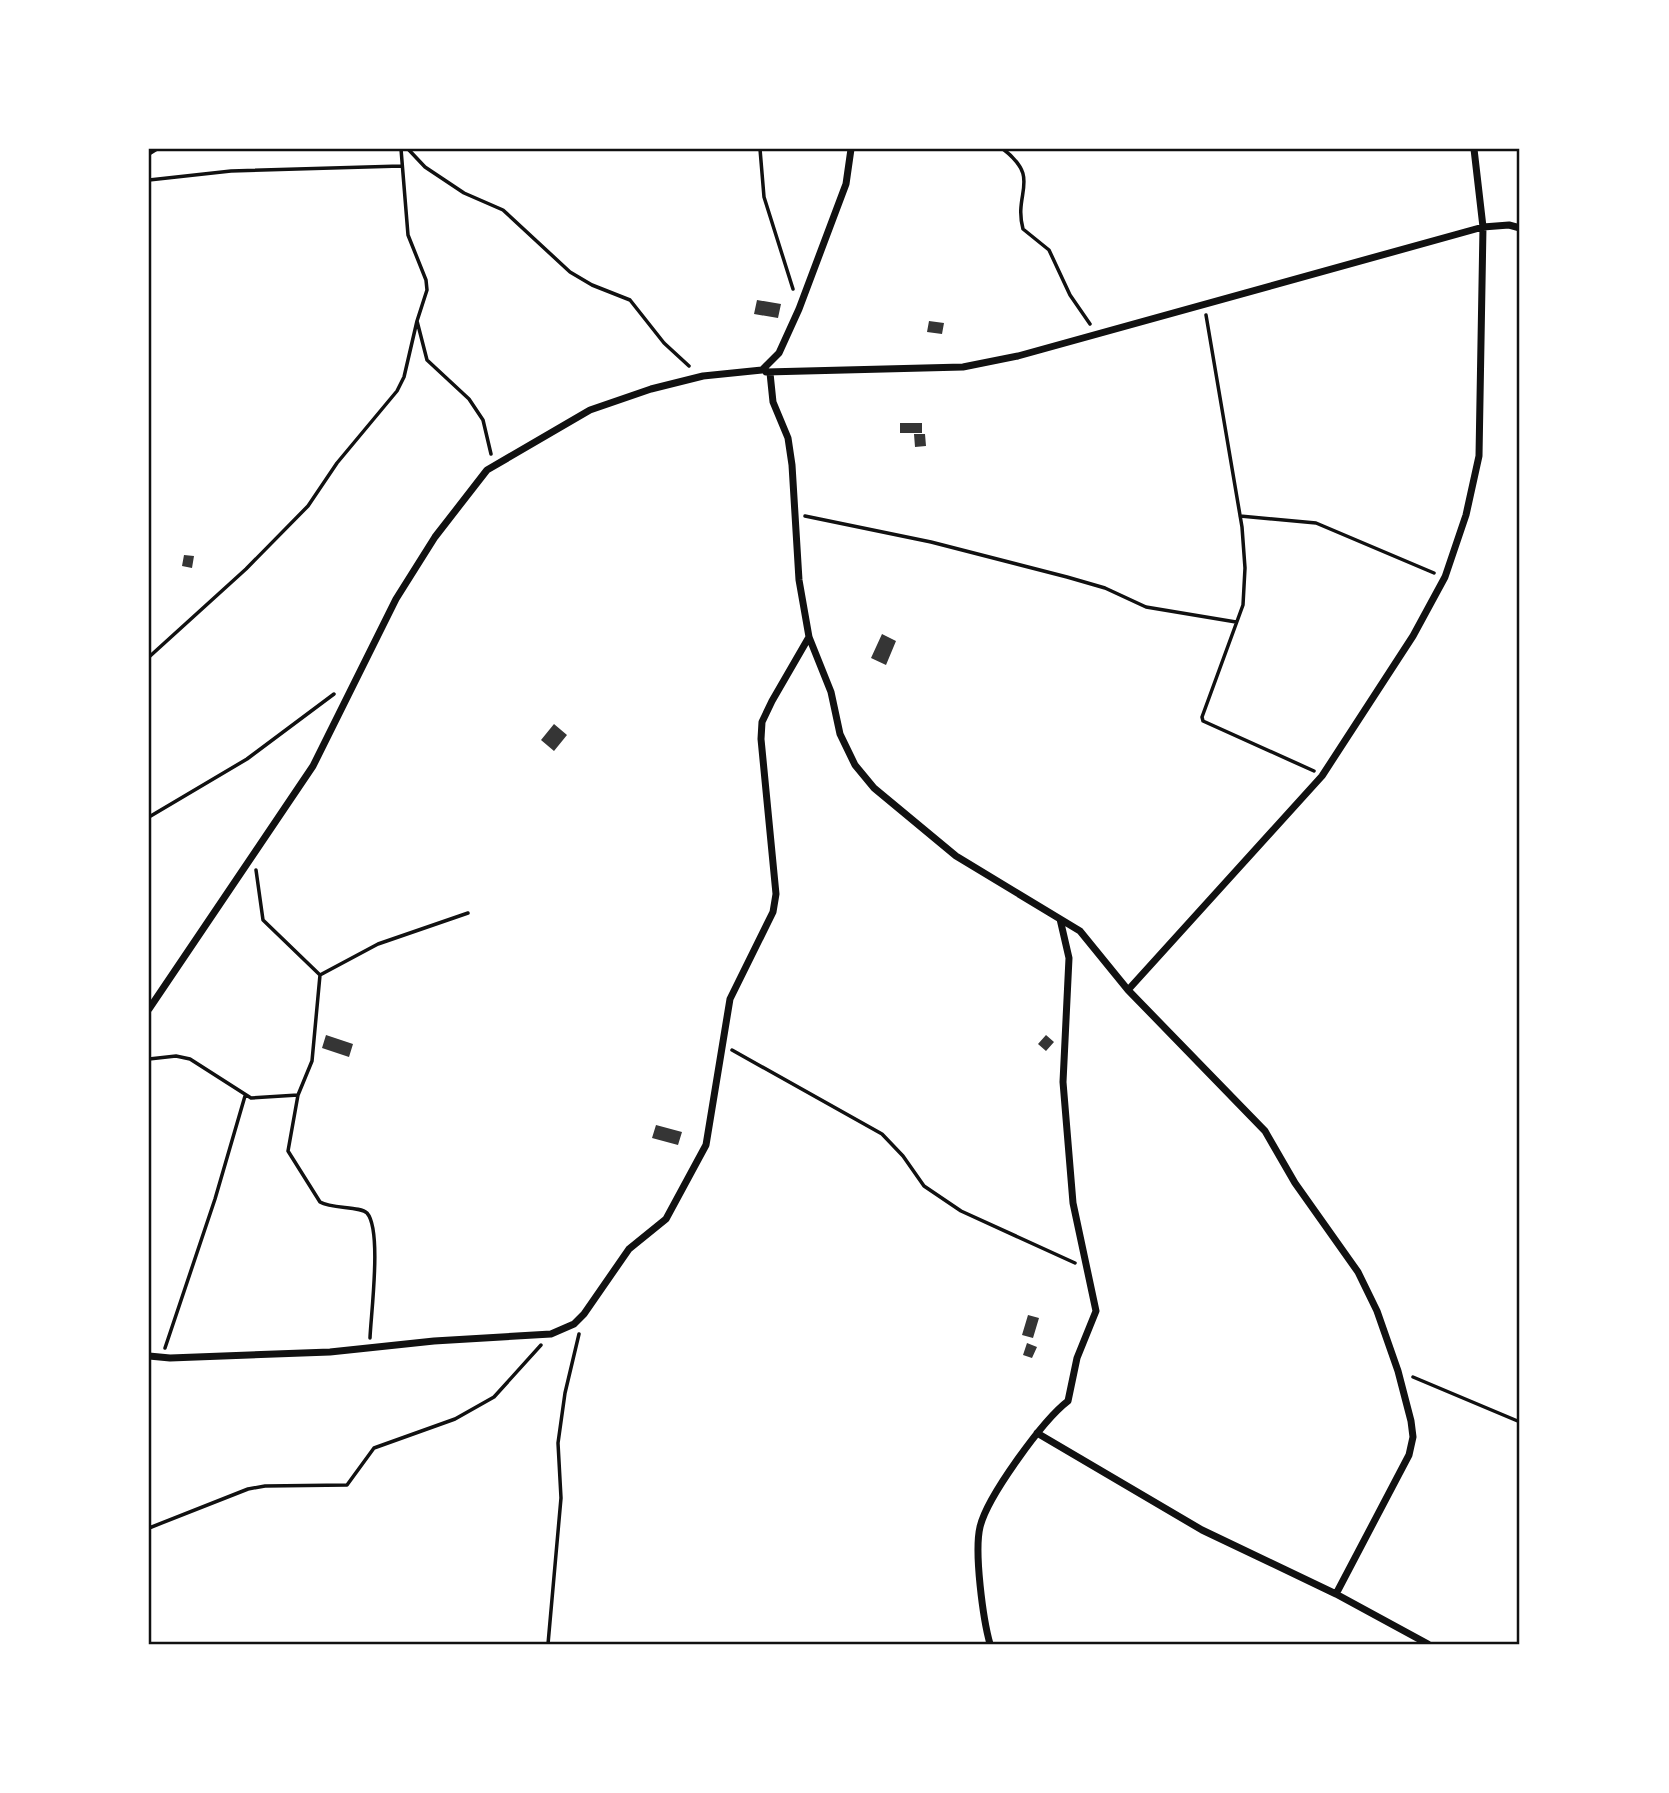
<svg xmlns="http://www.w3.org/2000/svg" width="1669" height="1793" viewBox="0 0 1669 1793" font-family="'Open Sans',sans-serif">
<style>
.building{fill:#353535}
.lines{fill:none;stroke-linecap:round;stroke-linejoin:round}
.path{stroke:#111;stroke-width:3.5}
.minor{stroke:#111;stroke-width:7}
.neatline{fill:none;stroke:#111;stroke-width:2.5}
</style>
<rect width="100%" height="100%" fill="#fff"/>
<!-- building -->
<path class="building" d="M 757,300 L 781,304 L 778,318 L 754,314 Z
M 929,321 L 944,323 L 942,334 L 927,332 Z
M 900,423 L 922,423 L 922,433 L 900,433 Z
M 914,434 L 925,434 L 926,446 L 915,447 Z
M 184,555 L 194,556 L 192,568 L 182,566 Z
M 882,634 L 896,641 L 886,665 L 871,658 Z
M 554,724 L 567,735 L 554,751 L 541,740 Z
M 326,1035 L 353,1044 L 349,1057 L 322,1048 Z
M 1046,1035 L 1054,1042 L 1046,1051 L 1038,1044 Z
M 656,1125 L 682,1132 L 678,1145 L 652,1138 Z
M 1028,1315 L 1039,1318 L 1033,1338 L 1022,1335 Z
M 1027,1343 L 1037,1347 L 1032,1358 L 1023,1355 Z"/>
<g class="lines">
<!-- path -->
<path class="path" d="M 401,149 L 408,235 L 426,280 L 427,290 L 417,321 L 427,360 L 469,399 L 483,420 L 491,454
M 408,149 L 425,167 L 464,193 L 503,210 L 570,272 L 592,285 L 630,300 L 664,343 L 689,366
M 760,149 L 764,197 L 793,289
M 1003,149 C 1042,179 1013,192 1023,229 L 1049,250 L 1070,295 L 1090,324
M 149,154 L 157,149
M 149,180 L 231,171 L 401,166
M 1206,315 L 1242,527 L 1245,568 L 1243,605 L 1202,717 L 1203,721 L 1314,771
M 805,516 L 931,542 L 1067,577 L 1105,588 L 1146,607 L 1236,622
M 1240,516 L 1316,523 L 1434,573
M 149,657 L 246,569 L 308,506 L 337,463 L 397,391 L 404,377 L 417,321
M 149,817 L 247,759 L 334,694
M 256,870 L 263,920 L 320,975 L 312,1061 L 298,1095 L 288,1151 L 320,1202 C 332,1209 360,1206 367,1213 C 382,1230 371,1313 370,1338
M 320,975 L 378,944 L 468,913
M 732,1050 L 882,1134 L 903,1156 L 924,1186 L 961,1211 L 1075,1263
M 149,1059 L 176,1056 L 190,1059 L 251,1098 L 298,1095
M 165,1348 L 215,1199 L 245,1096
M 1413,1377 L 1520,1422
M 149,1528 L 248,1489 L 265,1486 L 347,1485 L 374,1448 L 455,1419 L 494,1397 L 541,1345
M 548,1644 L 561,1498 L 558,1443 L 565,1393 L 579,1334"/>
<!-- minor -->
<path class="minor" d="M 766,372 L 963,367 L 1018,356 L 1483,227 L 1509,225 L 1520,228
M 770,373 L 773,402 L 788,438 L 792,465 L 799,580 L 809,637 L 831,692 L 840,734 L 855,765 L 874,788 L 956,856 L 1080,931 L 1128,990 L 1265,1131 L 1295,1183 L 1358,1272 L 1377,1311 L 1398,1371 L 1411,1421 L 1413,1437 L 1409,1455 L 1336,1594
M 1128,990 L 1322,776 L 1413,636 L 1445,577 L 1466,515 L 1479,456 L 1483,227 L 1474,149
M 149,1009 L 313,766 L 396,599 L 435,537 L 487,470 L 590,410 L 651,389 L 703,376 L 762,370 L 779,353 L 799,309 L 846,184 L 851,149
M 149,1356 L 170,1358 L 330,1352 L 434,1341 L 551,1334 L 574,1324 L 584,1314 L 629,1249 L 666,1219 L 706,1145 L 730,999 L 773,912 L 776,894 L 761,739 L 762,722 L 772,701 L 809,637
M 1037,1433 L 1202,1530 L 1336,1594 L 1428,1644
M 990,1644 C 983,1619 974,1552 980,1527 C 987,1497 1043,1420 1068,1401 L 1077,1358 L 1096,1311 L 1073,1203 L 1063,1082 L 1069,958 L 1060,919"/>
</g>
<!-- border -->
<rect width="1669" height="1793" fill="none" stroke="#ffffff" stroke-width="301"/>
<rect x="150" y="150" width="1368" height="1493" class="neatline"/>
</svg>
